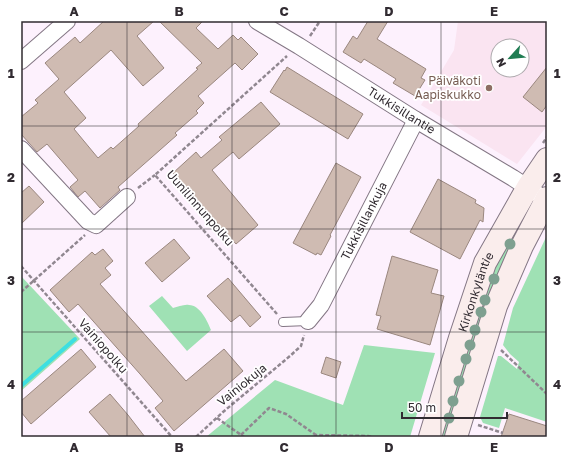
<svg xmlns="http://www.w3.org/2000/svg" width="568" height="458" viewBox="0 0 568 458" font-family="'Golos Text',sans-serif">
<style>
.education{fill:#fae4f1;fill-rule:evenodd}
.green{fill:#9fe1b4}
.lines{fill:none;stroke-linecap:round;stroke-linejoin:round}
.stream{stroke:#3ddfe1;stroke-width:4}
.building{fill:#cfbbb2;stroke:#9a877f}
.service-casing{stroke:#837684;stroke-width:10}
.minor-casing{stroke:#837684;stroke-width:18}
.secondary-casing{stroke:#837684;stroke-width:24}
.path{stroke:#908790;stroke-width:2.5;stroke-dasharray:4 2;stroke-linecap:butt}
.service{stroke:#fff;stroke-width:8}
.minor{stroke:#fff;stroke-width:16}
.secondary{stroke:#faedec;stroke-width:22}
.tree{fill:#7ea090}
.grid{fill:none;stroke:#312b31;stroke-width:1;stroke-opacity:0.55}
.education-dot{fill:#8d6e63;stroke:#fff;stroke-width:1.5}
.labels{text-anchor:middle;stroke-width:3.5;stroke-linejoin:round;paint-order:stroke}
.education-label{font-size:12px;fill:#785e54;stroke:#fff;text-anchor:end}
.street-label{font-size:12px;fill:#312b31;stroke:#fff}
.neatline{fill:none;stroke:#312b31;stroke-width:1.5}
.grid-label{font-size:13px;text-anchor:middle;font-weight:bold;fill:#312b31}
</style>
<rect width="100%" height="100%" fill="#fdf1fd"/>
<!-- education -->
<path class="education" d="M 458,21 L 547,21 L 547,126 L 517,164 L 421,105 L 454,50 ZM 498,46 L 522,46 L 522,70 L 498,70 Z"/>
<!-- green -->
<path class="green" d="M 511,231 L 519,236 L 448,437 L 437,437 L 478,305 Z
M 547,235 L 547,422 L 505,408 L 499,428 L 483,423 L 480,417 L 498,356 L 501,356 L 517,369 L 519,362 L 510,354 L 503,345 L 513,308 Z
M 21,276 L 80,339 L 21,391 Z
M 162,296 L 173,308 C 178,307 184,304 189,305 C 200,305 208,322 211,330 L 187,351 L 149,306 Z
M 364,345 L 435,353 L 410,437 L 206,437 L 275,380 L 343,405 Z"/>
<g class="lines">
<!-- stream -->
<path class="stream" d="M 21,386 L 75,339"/>
</g>
<!-- building -->
<path class="building" d="M 104,21 L 154,21 L 137,36 L 164,68 L 143,86 L 111,50 L 64,92 L 86,118 L 74,129 L 98,158 L 111,147 L 113,149 L 139,126 L 138,124 L 198,69 L 196,68 L 202,63 L 159,21 L 203,21 L 196,28 L 218,49 L 233,35 L 238,40 L 241,37 L 258,54 L 242,70 L 235,63 L 198,96 L 204,103 L 196,111 L 198,113 L 175,133 L 177,135 L 118,187 L 120,190 L 100,208 L 85,191 L 78,197 L 70,187 L 78,180 L 47,144 L 37,152 L 21,134 L 21,117 L 38,103 L 35,100 L 59,79 L 45,63 L 75,37 L 80,43 Z
M 368,21 L 388,21 L 377,39 L 426,69 L 421,78 L 425,80 L 415,96 L 393,83 L 396,79 L 377,67 L 364,59 L 361,63 L 343,52 L 353,36 L 357,39 Z
M 287,67 L 363,114 L 348,139 L 270,92 L 284,70 L 285,71 Z
M 547,67 L 547,105 L 542,112 L 523,97 Z
M 261,102 L 280,124 L 239,159 L 233,152 L 212,170 L 258,225 L 236,244 L 173,173 L 196,152 L 201,158 L 222,140 L 219,137 Z
M 336,163 L 361,177 L 330,235 L 331,236 L 321,255 L 317,253 L 316,255 L 293,243 Z
M 438,179 L 476,200 L 475,203 L 484,208 L 483,222 L 480,220 L 460,259 L 410,232 Z
M 29,186 L 44,202 L 21,224 L 21,193 Z
M 174,239 L 190,258 L 162,282 L 145,263 Z
M 103,249 L 113,261 L 105,268 L 111,275 L 100,284 L 186,381 L 224,349 L 243,371 L 174,431 L 155,408 L 163,401 L 140,374 L 78,304 L 69,312 L 50,290 L 92,252 L 95,255 Z
M 392,256 L 438,270 L 431,293 L 444,296 L 430,345 L 377,329 L 381,316 L 376,315 Z
M 228,278 L 261,317 L 250,327 L 240,315 L 231,322 L 207,296 Z
M 81,349 L 96,367 L 31,424 L 21,412 L 21,401 Z
M 326,357 L 341,362 L 336,378 L 321,373 Z
M 110,394 L 128,415 L 145,437 L 111,437 L 89,412 Z
M 509,414 L 547,426 L 547,437 L 501,437 Z"/>
<g class="lines">
<!-- service casing -->
<g class="service-casing">
<path id="service" d="M 283,322 L 308,321"/>
</g>
<!-- minor casing -->
<g class="minor-casing">
<g id="minor">
<path id="s1" d="M 257,21 L 299,46 L 416,120 L 513,178 L 536,193"/>
<path d="M 21,61 L 67,21"/>
<path d="M 21,149 L 88,221 L 96,225 L 127,197"/>
<path id="s2" d="M 308,321 L 321,305 L 416,120"/>
</g>
</g>
<!-- secondary casing -->
<g class="secondary-casing">
<g id="secondary">
<path id="s3" d="M 430,437 L 460,338 L 485,263 L 528,187 L 547,159"/>
<path d="M 456,437 L 496,306 L 522,246 L 547,198"/>
</g>
</g>
<!-- path -->
<path class="path" d="M 310,36 L 320,21
M 543,143 L 547,137
M 138,188 L 155,175
M 21,266 L 172,437
M 21,292 L 85,235
M 277,314 L 155,175 L 287,56
M 501,350 L 547,394
M 217,418 L 244,437
M 478,425 L 503,433
M 241,435 L 269,408 L 286,414 L 316,435
M 196,437 L 223,412 L 290,356 L 301,346 L 304,335
M 314,437 L 316,435 L 368,436 L 373,437"/>
<!-- service -->
<use href="#service" class="service"/>
<!-- minor -->
<use href="#minor" class="minor"/>
<!-- secondary -->
<use href="#secondary" class="secondary"/>
</g>
<!-- trees -->
<g class="tree">
<circle cx="510" cy="244" r="5.5"/>
<circle cx="494" cy="279" r="5.5"/>
<circle cx="485" cy="300" r="5.5"/>
<circle cx="481" cy="312" r="5.5"/>
<circle cx="475" cy="330" r="5.5"/>
<circle cx="470" cy="345" r="5.5"/>
<circle cx="466" cy="359" r="5.5"/>
<circle cx="459" cy="381" r="5.5"/>
<circle cx="453" cy="401" r="5.5"/>
<circle cx="449" cy="418" r="5.5"/>
</g>
<!-- grid -->
<path class="grid" d="M 127,21 L 127,437M 232,21 L 232,437M 336,21 L 336,437M 441,21 L 441,437M 21,126 L 547,126M 21,229 L 547,229M 21,332 L 547,332"/>
<!-- markers -->
<circle class="education-dot" cx="489" cy="88" r="4"/>
<g class="labels">
<!-- education labels -->
<g class="education-label">
<text x="481" y="85">Päiväkoti<tspan x="481" dy="14">Aapiskukko</tspan></text>
</g>
<!-- street labels -->
<g class="street-label">
<text dy="4" stroke="none"><textPath href="#s1" startOffset="170">Tukkisillantie</textPath></text>
<text transform="translate(200 208) rotate(49)" y="4">Uunilinnunpolku</text>
<text dy="4" stroke="none"><textPath href="#s2" startOffset="115">Tukkisillankuja</textPath></text>
<text dy="4" stroke="none"><textPath href="#s3" startOffset="152">Kirkonkyläntie</textPath></text>
<text transform="translate(103 346) rotate(49)" y="4">Vainiopolku</text>
<text transform="translate(242 385) rotate(-39)" y="4">Vainiokuja</text>
</g>
</g>
<!-- border -->
<rect width="568" height="458" fill="none" stroke="#ffffff" stroke-width="44"/>
<!-- north arrow -->
<g transform="translate(510 58) rotate(243)"><circle r="19" fill="#ffffff" stroke="#adaaad"/>
<path d="M0-3L7 15L0 10L-7 15Z" fill="#1f7c52"/>
<text y="-6" font-size="11" font-weight="bold" text-anchor="middle" fill="#312b31">N</text>
</g>
<!-- scale -->
<path d="M402 412v6h105v-6" fill="none" stroke="#312b31" stroke-width="2"/>
<text x="408" y="412" font-size="12" fill="#312b31" stroke="#ffffff" stroke-width="3" paint-order="stroke">50 m</text>
<rect x="22" y="22" width="524" height="414" class="neatline"/>
<g class="grid-label">
<text x="74" y="16">A</text>
<text x="179" y="16">B</text>
<text x="284" y="16">C</text>
<text x="389" y="16">D</text>
<text x="494" y="16">E</text>
<text x="11" y="78">1</text>
<text x="557" y="78">1</text>
<text x="11" y="182">2</text>
<text x="557" y="182">2</text>
<text x="11" y="285">3</text>
<text x="557" y="285">3</text>
<text x="11" y="389">4</text>
<text x="557" y="389">4</text>
<text x="74" y="452">A</text>
<text x="179" y="452">B</text>
<text x="284" y="452">C</text>
<text x="389" y="452">D</text>
<text x="494" y="452">E</text>
</g>
</svg>
